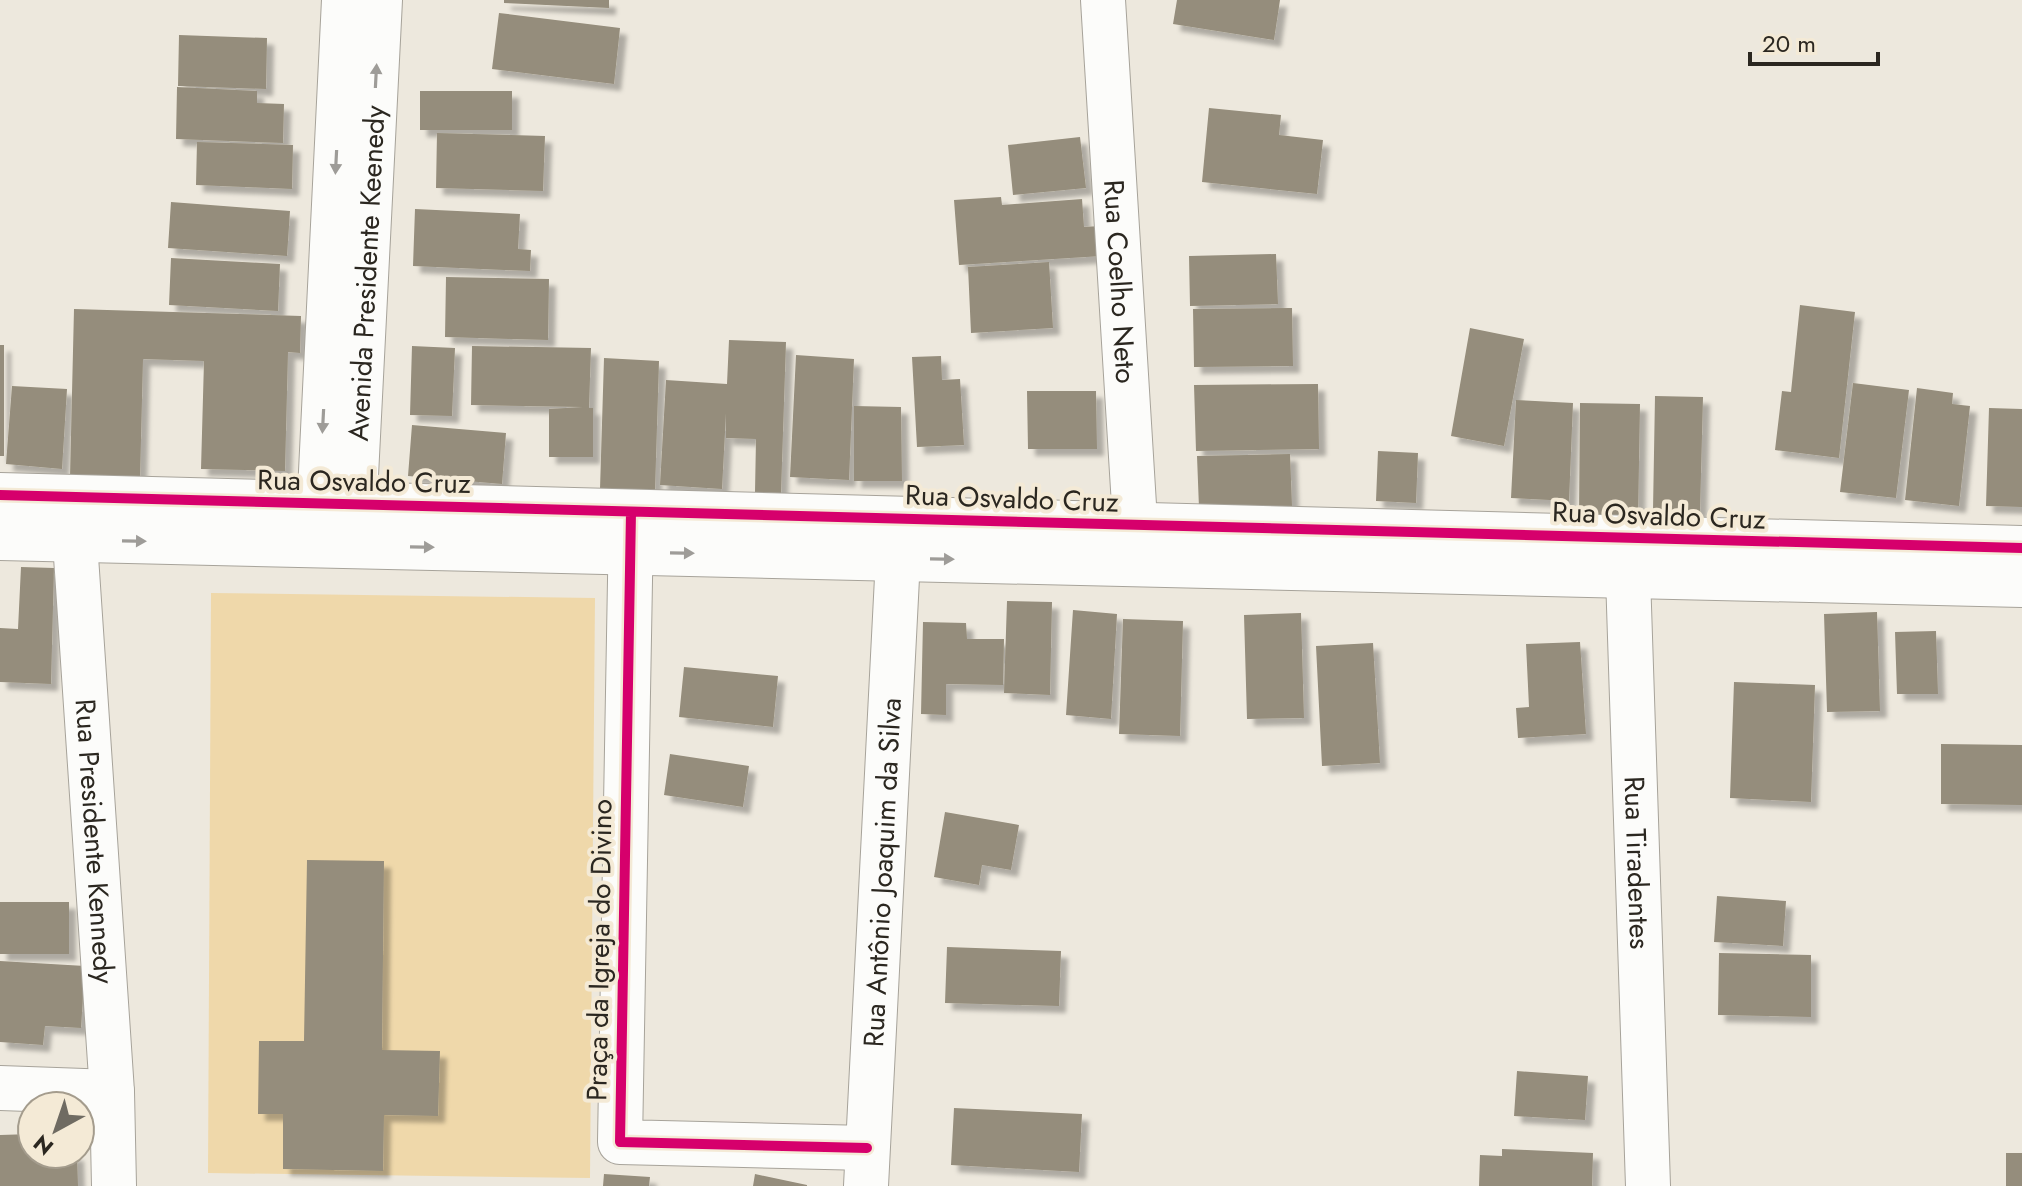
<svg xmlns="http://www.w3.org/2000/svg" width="2022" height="1186" viewBox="0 0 2022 1186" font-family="Jost,sans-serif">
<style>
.green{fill:#efd8aa}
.building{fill:#958d7b;filter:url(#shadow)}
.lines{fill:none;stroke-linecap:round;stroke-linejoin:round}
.street-casing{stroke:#a7a39a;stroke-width:46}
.street{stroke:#fcfcfa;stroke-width:44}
.cycleway-casing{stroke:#f4ead6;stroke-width:15}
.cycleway{stroke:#d6006c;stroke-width:10}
.oneway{fill:#9e9c98}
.labels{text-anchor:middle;stroke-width:8;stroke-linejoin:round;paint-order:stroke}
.street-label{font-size:28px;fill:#2b2720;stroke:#f4ead6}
</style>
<defs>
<filter id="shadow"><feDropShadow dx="7" dy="7" stdDeviation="2" flood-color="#0004"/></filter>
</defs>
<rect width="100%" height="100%" fill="#ede8dd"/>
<!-- green -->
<path class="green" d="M 211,593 L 595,598 L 590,1178 L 208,1173 Z"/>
<!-- building -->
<path class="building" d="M 504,0 L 609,0 L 609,8 L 504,3 Z
M 1177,0 L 1280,0 L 1274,40 L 1173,24 Z
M 499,13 L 620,28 L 614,84 L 492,69 Z
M 179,35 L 267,38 L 266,89 L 178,86 Z
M 177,87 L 257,91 L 257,103 L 284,104 L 283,143 L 176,139 Z
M 420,91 L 512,91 L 512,130 L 420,130 Z
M 1209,108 L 1281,115 L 1279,135 L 1323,140 L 1317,194 L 1202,182 Z
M 437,133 L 545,136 L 543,191 L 436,188 Z
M 1080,137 L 1086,188 L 1013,195 L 1008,145 Z
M 197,142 L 293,145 L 292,189 L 196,185 Z
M 1001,197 L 1002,205 L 1082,199 L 1084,227 L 1100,226 L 1102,256 L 959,265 L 954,200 Z
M 171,202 L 290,211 L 287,256 L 168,248 Z
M 415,209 L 520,214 L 518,249 L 531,250 L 530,271 L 413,266 Z
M 1276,254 L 1278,304 L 1190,306 L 1189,256 Z
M 171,258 L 280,264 L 278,311 L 169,305 Z
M 1049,262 L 1053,328 L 971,333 L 968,267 Z
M 446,277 L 549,279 L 548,340 L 445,337 Z
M 1800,305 L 1855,312 L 1839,458 L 1775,450 L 1782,391 L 1791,392 Z
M 1292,308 L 1293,366 L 1194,367 L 1193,309 Z
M 74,309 L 301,316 L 300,353 L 288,352 L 285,471 L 201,469 L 204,361 L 143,359 L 140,479 L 70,477 Z
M 1470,328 L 1524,339 L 1504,446 L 1451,436 Z
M 729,340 L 786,342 L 781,493 L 755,492 L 756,439 L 726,438 L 726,413 L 722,489 L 660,485 L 666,380 L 727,384 Z
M 0,345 L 4,345 L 4,456 L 0,456 Z
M 412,346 L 455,348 L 452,416 L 410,415 Z
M 472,346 L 591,348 L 589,408 L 593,408 L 593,457 L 549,457 L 549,409 L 583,407 L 471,405 Z
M 796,355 L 854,359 L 849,480 L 790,477 Z
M 941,356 L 942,380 L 960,379 L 964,445 L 917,447 L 912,357 Z
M 604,358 L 659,361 L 655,491 L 600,489 Z
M 1853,383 L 1909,390 L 1896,498 L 1840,492 Z
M 1318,384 L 1319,449 L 1196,451 L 1194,385 Z
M 12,386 L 67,389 L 62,469 L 6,464 Z
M 1917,388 L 1953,393 L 1952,404 L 1970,406 L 1959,506 L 1905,500 Z
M 1027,391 L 1096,391 L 1097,449 L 1028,449 Z
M 1655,396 L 1703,397 L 1700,512 L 1653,510 Z
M 1516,400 L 1573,403 L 1569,501 L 1511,498 Z
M 1580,403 L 1640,404 L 1638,519 L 1579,517 Z
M 854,406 L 901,407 L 902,481 L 854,481 Z
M 1989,408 L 2022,409 L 2022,507 L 1986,506 Z
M 412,425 L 506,433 L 502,484 L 408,476 Z
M 1378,451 L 1418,453 L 1416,503 L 1376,501 Z
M 1290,454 L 1292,506 L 1199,508 L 1197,456 Z
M 21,567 L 54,568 L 51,684 L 0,682 L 0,628 L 18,629 Z
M 1007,601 L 1052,602 L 1050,695 L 1004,693 Z
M 1073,610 L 1117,614 L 1111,719 L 1066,715 Z
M 1877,612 L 1880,711 L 1827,712 L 1824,614 Z
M 1301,613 L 1304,718 L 1247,719 L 1244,615 Z
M 1123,619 L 1183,621 L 1180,736 L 1119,734 Z
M 923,622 L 966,623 L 967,639 L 1004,639 L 1003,685 L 946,684 L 946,715 L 921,714 Z
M 1936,631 L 1938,694 L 1897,694 L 1895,632 Z
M 1580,642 L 1586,734 L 1518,738 L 1516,708 L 1529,707 L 1526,644 Z
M 1373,643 L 1380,763 L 1322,766 L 1316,646 Z
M 684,667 L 778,676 L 773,727 L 679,717 Z
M 1734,682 L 1815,685 L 1811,802 L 1730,798 Z
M 1941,744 L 2022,745 L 2022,805 L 1941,804 Z
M 670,754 L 749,766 L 743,807 L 664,795 Z
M 945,812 L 1019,825 L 1011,870 L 982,865 L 979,885 L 934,877 Z
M 307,860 L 384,861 L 382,1050 L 440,1051 L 438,1116 L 384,1115 L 383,1171 L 283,1169 L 283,1114 L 258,1114 L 259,1041 L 304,1041 Z
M 1717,896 L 1786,901 L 1783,946 L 1714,942 Z
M 0,902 L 69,902 L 69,954 L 0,954 Z
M 947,947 L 1061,951 L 1059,1006 L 945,1003 Z
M 1719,953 L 1811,955 L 1811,1017 L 1718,1015 Z
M 0,961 L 85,966 L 81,1028 L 45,1026 L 43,1045 L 0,1042 Z
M 1517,1071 L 1588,1076 L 1585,1120 L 1514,1116 Z
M 954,1108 L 1082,1114 L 1079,1172 L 951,1165 Z
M 32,1134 L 32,1154 L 77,1154 L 78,1186 L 0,1186 L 0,1135 Z
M 1502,1149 L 1593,1153 L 1592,1186 L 1479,1186 L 1480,1155 L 1502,1156 Z
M 2006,1153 L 2022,1153 L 2022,1186 L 2006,1186 Z
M 604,1174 L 650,1177 L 649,1186 L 603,1186 Z
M 755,1174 L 807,1185 L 807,1186 L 753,1186 Z"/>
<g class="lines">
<!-- street casing -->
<g class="street-casing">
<g id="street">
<path id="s1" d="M 1103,0 L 1137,554"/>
<path d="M 0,495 L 2022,548"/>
<path id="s2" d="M 73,512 L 112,1092 L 114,1186"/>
<path d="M 631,524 L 620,1142 L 867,1148"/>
<path d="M 318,533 L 344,0"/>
<path id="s3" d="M 353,535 L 380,0"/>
<path d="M 0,538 L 2022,585"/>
<path id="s4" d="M 1630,549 L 1628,576 L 1648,1186"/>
<path d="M 0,1088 L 112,1092"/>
<path id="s5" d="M 866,1186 L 898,558"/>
</g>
</g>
<!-- street -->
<use href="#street" class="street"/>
<!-- cycleway casing -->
<g class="cycleway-casing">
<path id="cycleway" d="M 0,495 L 2022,548
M 631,512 L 620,1142 L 867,1148"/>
</g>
<!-- cycleway -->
<use href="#cycleway" class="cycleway"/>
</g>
<!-- one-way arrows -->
<defs><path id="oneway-solid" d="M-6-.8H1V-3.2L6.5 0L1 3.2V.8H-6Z" transform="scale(2)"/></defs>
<g class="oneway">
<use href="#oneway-solid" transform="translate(376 76) rotate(-87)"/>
<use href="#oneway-solid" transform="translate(336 162) rotate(93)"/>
<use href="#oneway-solid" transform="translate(323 421) rotate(93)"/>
<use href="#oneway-solid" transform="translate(134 541) rotate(1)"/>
<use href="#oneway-solid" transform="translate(422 547) rotate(1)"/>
<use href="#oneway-solid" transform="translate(682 553) rotate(1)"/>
<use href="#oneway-solid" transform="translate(942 559) rotate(1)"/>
</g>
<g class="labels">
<!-- street labels -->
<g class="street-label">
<text dy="10" stroke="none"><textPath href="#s3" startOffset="262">Avenida Presidente Keenedy</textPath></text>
<text dy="10" stroke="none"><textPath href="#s1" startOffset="282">Rua Coelho Neto</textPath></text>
<text transform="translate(364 481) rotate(1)" y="10">Rua Osvaldo Cruz</text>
<text transform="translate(1012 498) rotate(2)" y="10">Rua Osvaldo Cruz</text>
<text transform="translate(1659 515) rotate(2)" y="10">Rua Osvaldo Cruz</text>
<text dy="10" stroke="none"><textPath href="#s2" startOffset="330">Rua Presidente Kennedy</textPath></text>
<text dy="10" stroke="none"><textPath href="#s4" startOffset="314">Rua Tiradentes</textPath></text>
<text dy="10" stroke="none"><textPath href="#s5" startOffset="314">Rua Antônio Joaquim da Silva</textPath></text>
<text transform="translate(599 950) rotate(-89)" y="10">Praça da Igreja do Divino</text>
</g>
</g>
<!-- north arrow -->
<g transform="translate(56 1130) rotate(220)"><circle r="38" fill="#f4ead6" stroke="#a49c8d" stroke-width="2"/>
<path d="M0-6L14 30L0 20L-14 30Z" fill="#6f6b62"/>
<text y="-12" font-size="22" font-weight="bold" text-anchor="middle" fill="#2b2720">N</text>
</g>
<!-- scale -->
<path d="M1750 52v12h128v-12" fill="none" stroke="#2b2720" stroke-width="4"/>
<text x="1762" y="52" font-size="24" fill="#2b2720" stroke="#f4ead6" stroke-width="6" paint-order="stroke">20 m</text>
</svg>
